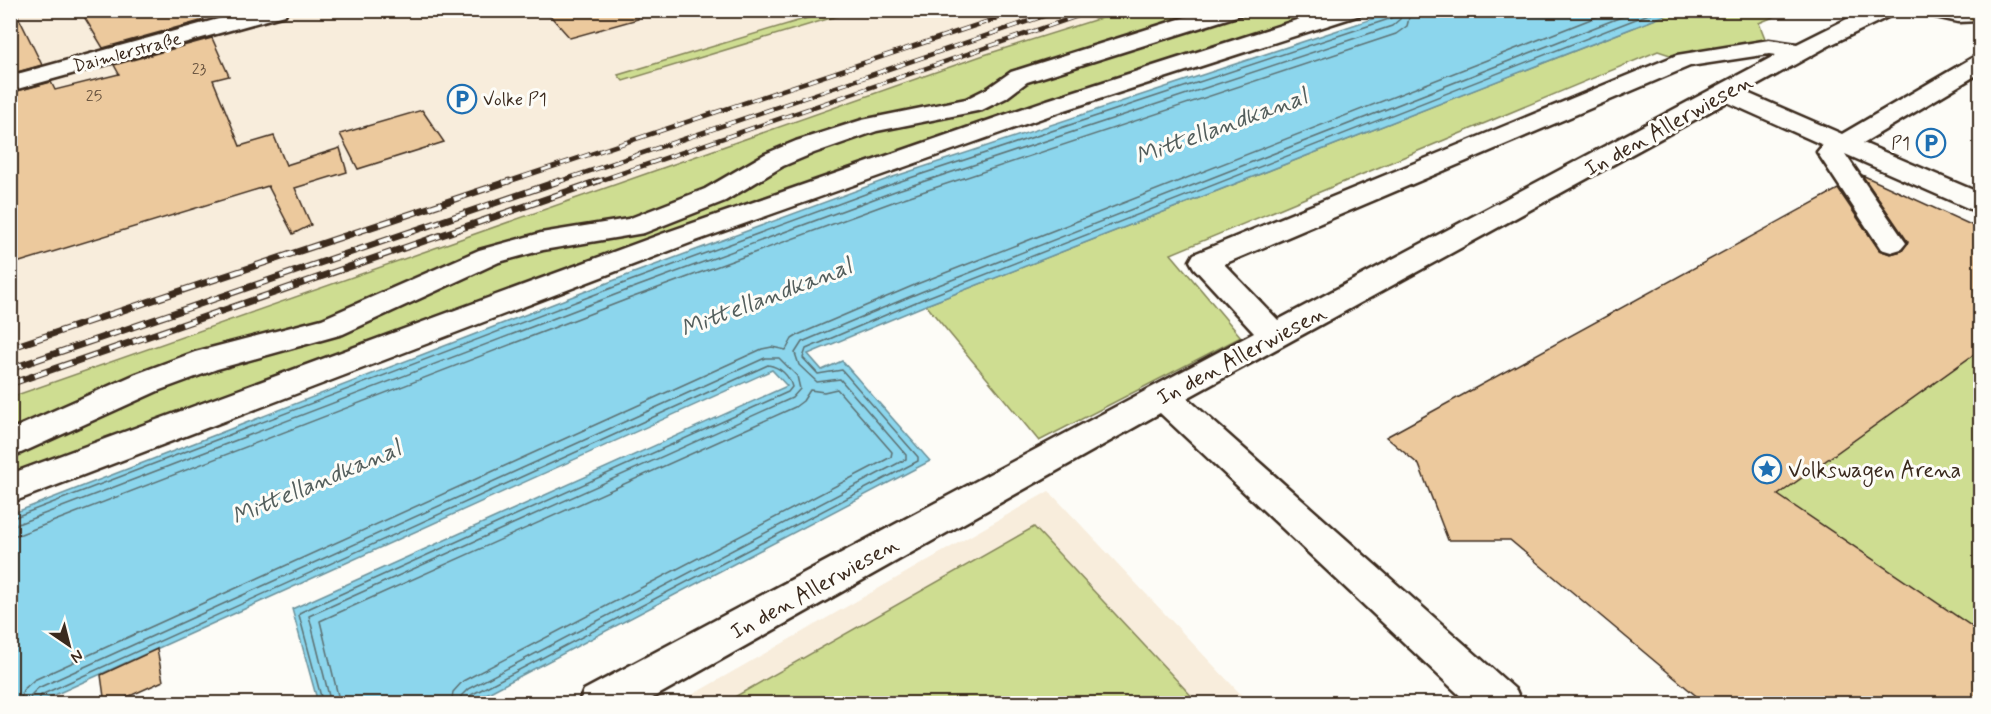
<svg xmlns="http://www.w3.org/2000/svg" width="1991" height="714" viewBox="0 0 1991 714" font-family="Mynerve,sans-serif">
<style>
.built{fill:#f8eddc}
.green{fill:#cedd91;stroke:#848458;stroke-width:1.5}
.water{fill:#8cd6ed;stroke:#6c919a;stroke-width:1.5}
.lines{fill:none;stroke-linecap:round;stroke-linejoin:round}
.shore{stroke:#5b6f71;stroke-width:1.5}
.building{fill:#ecc99d;stroke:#3b2a1e;stroke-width:1.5}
.minor-casing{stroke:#3b2a1e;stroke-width:5}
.major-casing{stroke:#3b2a1e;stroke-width:5}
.minor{fill:#fdfcf7;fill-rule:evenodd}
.major{fill:#f5e382;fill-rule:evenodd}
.rail-far1-casing{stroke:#3b2a1e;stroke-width:4.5}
.rail-casing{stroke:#3b2a1e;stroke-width:7}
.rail-far1{stroke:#fdfcf7;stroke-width:3;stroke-dasharray:10;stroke-linecap:butt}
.rail{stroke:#fdfcf7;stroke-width:4.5;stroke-dasharray:13;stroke-linecap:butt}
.labels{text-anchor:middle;stroke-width:6;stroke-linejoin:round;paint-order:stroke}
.far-number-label{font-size:16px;fill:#67523e}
.far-street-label{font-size:18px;fill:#3b2a1e;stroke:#fdfcf7}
.far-poi-label{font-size:18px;fill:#3b2a1e;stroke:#fdfcf7;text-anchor:start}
.street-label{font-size:22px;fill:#3b2a1e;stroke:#fdfcf7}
.poi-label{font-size:22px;fill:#3b2a1e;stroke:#fdfcf7;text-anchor:start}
.water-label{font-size:24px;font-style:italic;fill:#535e5c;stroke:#fdfcf7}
</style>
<rect width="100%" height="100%" fill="#fdfcf7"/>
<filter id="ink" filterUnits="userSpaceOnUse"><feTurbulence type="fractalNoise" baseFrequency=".0167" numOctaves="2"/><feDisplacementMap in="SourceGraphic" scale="12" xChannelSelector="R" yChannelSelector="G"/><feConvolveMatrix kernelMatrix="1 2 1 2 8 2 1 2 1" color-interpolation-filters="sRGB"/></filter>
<g filter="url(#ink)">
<!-- built -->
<path class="built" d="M 10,11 L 1123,11 L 984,55 L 11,397 Z
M 1049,491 L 1249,703 L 676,704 Z"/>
<!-- green -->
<path class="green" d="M 831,11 L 854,11 L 623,81 L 618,75 Z
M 1123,11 L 1338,11 L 11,482 L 11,397 L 984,55 Z
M 1676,11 L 1788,11 L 1759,23 L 1766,41 L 1670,55 L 1658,51 L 1171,254 L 1241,337 L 1039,441 L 926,305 Z
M 1871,241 L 1907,244 L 1980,262 L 1980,703 L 1782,703 L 1632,333 Z
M 1034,527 L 1198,703 L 724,703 Z"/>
<!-- water -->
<path class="water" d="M 1396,11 L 1676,11 L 926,305 L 808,354 L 822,370 L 842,361 L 930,461 L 469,703 L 318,703 L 292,609 L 787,386 L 772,370 L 37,703 L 11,704 L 11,514 L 620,278 L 893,177 Z"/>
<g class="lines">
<!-- shore -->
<path class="shore" d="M 10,519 L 622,284 L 895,183 L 1389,19 L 1394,16 L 1394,10
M 10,527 L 625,291 L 898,190 L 1392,26 L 1400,19 L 1402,10
M 10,536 L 21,534 L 628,299 L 901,199 L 1396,34 L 1407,26 L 1411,10
M 20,704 L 23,690 L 34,680 L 762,349 L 772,347 L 786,350 L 792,339 L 800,334 L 917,284 L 1614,10
M 29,704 L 31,695 L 38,688 L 765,358 L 779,358 L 797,376 L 800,389 L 792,398 L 309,616 L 331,704
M 37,704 L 41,695 L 768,365 C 780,367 789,375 792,387 L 788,392 L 301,612 L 299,615 L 323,704
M 340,704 L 320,621 L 795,407 L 803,401 L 810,390 L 824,392 L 837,389 L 892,452 L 891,457 L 463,681 L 453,692 L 451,704
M 460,704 L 461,696 L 468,689 L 906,459 L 906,455 L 840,379 L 817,382 L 799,365 L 795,353 L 802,342 L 921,292 L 1639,10
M 467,704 L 471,695 L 918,461 L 918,457 L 842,370 L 818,374 L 803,358 L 806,349 L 923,299 L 1659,10"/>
</g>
<!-- building -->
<path class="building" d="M 10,10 L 15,10 L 42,65 L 10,74 Z
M 80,10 L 200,10 L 204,20 L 103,48 Z
M 545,10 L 637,10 L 638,19 L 570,38 Z
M 212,38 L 229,76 L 213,80 L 240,146 L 274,136 L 286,165 L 340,148 L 347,172 L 295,188 L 311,225 L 293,234 L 268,186 L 10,265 L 10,93 L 51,82 L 55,90 L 119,74 L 114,65 Z
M 422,110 L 444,142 L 358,169 L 340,134 Z
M 1862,175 L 1980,229 L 1980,350 L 1778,495 L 1980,632 L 1980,704 L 1706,704 L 1510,540 L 1448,540 L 1419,465 L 1386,437 L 1838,189 L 1879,250 L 1890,254 L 1902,251 L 1908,242 Z
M 157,649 L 163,681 L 112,704 L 105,704 L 101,675 Z"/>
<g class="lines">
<!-- minor casing -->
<g class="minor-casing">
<path id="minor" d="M 251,10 L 287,10 L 285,15 L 10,91 L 10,76 Z
M 1208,10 L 1242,10 L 1240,15 L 1027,82 L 1006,98 L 982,110 L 877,131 L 814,153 L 783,166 L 725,201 L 644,233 L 543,250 L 499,262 L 343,334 L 217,369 L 160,390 L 10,458 L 10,430 L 136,374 L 195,352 L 322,319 L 479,250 L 541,233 L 628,219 L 705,189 L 765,154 L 796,141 L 862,120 L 966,99 L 988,88 L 1011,72 Z
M 1328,10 L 1362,10 L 1360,15 L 1065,110 L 690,243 L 10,503 L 10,474 L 670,231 L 1047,100 Z
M 1865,10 L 1894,10 L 1892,15 L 1832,44 L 1745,92 L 1842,134 L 1972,58 L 1980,56 L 1980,73 L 1863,143 L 1980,193 L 1980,211 L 1970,209 L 1845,154 L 1906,243 L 1901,249 L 1891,252 L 1881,249 L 1817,152 L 1823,145 L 1727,102 L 1187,398 L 1516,690 L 1522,704 L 1469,704 L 1160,413 L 642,704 L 578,704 L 584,690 L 1254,333 L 1194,268 L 1190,261 L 1194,254 L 1677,55 L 1769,40 L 1797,44 ZM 1769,54 L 1776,55 L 1278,320 L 1224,264 L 1690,66 Z
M 1925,10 L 1980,10 L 1980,21 L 1958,22 L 1927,15 Z"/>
</g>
<!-- major casing -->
<g class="major-casing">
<path id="major" d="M 1971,10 L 1980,10 L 1980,21 L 1971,20 L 1968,15 Z"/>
</g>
<!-- minor -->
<use href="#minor" class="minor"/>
<!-- major -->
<use href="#major" class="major"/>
<!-- rail-far1 casing -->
<g class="rail-far1-casing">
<path id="rail-far1" d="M 504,183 L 1022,10
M 555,183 L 1061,10
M 593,183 L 1095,10"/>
</g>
<!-- rail casing -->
<g class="rail-casing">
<path id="rail" d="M 10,348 L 509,181
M 10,369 L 559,181
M 10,384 L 598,181"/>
</g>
<!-- rail-far1 -->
<use href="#rail-far1" class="rail-far1"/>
<!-- rail -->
<use href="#rail" class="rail"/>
</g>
</g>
<!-- icons -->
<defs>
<g id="parking-ring" transform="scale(1.5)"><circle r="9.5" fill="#fdfcf7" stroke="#1f6fb2" stroke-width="1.5"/><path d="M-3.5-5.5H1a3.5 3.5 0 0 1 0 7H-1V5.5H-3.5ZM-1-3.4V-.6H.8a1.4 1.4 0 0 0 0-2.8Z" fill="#1f6fb2"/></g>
<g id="sight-ring" transform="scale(1.5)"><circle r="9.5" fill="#fdfcf7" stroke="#1f6fb2" stroke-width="1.5"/><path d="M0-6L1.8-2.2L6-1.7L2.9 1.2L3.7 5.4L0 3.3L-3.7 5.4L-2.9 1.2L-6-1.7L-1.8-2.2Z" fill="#1f6fb2"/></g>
</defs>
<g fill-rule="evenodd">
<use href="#parking-ring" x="462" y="99"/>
<use href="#parking-ring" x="1931" y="143"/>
<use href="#sight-ring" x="1767" y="469"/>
</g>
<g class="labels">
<!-- far-number labels -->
<g class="far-number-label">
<text x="199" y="74">23</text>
<text x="94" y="101">25</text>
</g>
<!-- far-street labels -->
<g class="far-street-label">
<text transform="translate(127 52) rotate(-15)" y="6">Daimlerstraße</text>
</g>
<!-- far-poi labels -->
<g class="far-poi-label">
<text x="483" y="105">Volke P1</text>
<text x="1910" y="149" text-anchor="end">P1</text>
</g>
<!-- street labels -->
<g class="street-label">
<text transform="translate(1668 124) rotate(-29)" y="8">In den Allerwiesen</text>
<text transform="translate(1241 354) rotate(-28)" y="8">In den Allerwiesen</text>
<text transform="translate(814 587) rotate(-29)" y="8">In den Allerwiesen</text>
</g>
<!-- poi labels -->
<g class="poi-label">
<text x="1788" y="477">Volkswagen Arena</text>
</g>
<!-- water labels -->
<g class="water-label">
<text transform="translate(1221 126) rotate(-20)" y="8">Mittellandkanal</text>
<text transform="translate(766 297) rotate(-21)" y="8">Mittellandkanal</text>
<text transform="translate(316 482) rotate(-23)" y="8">Mittellandkanal</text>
</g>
</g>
<!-- margin -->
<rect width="1991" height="714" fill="none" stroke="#fdfcf7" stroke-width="36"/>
<rect x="18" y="18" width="1955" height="678" fill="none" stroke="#3b2a1e" stroke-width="2" filter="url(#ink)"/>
<!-- north arrow -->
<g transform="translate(69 645) rotate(145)" stroke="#fdfcf7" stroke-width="4.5" paint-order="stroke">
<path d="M0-4.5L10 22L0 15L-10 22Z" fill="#3b2a1e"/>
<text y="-9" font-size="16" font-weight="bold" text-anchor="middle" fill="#3b2a1e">N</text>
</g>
</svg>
